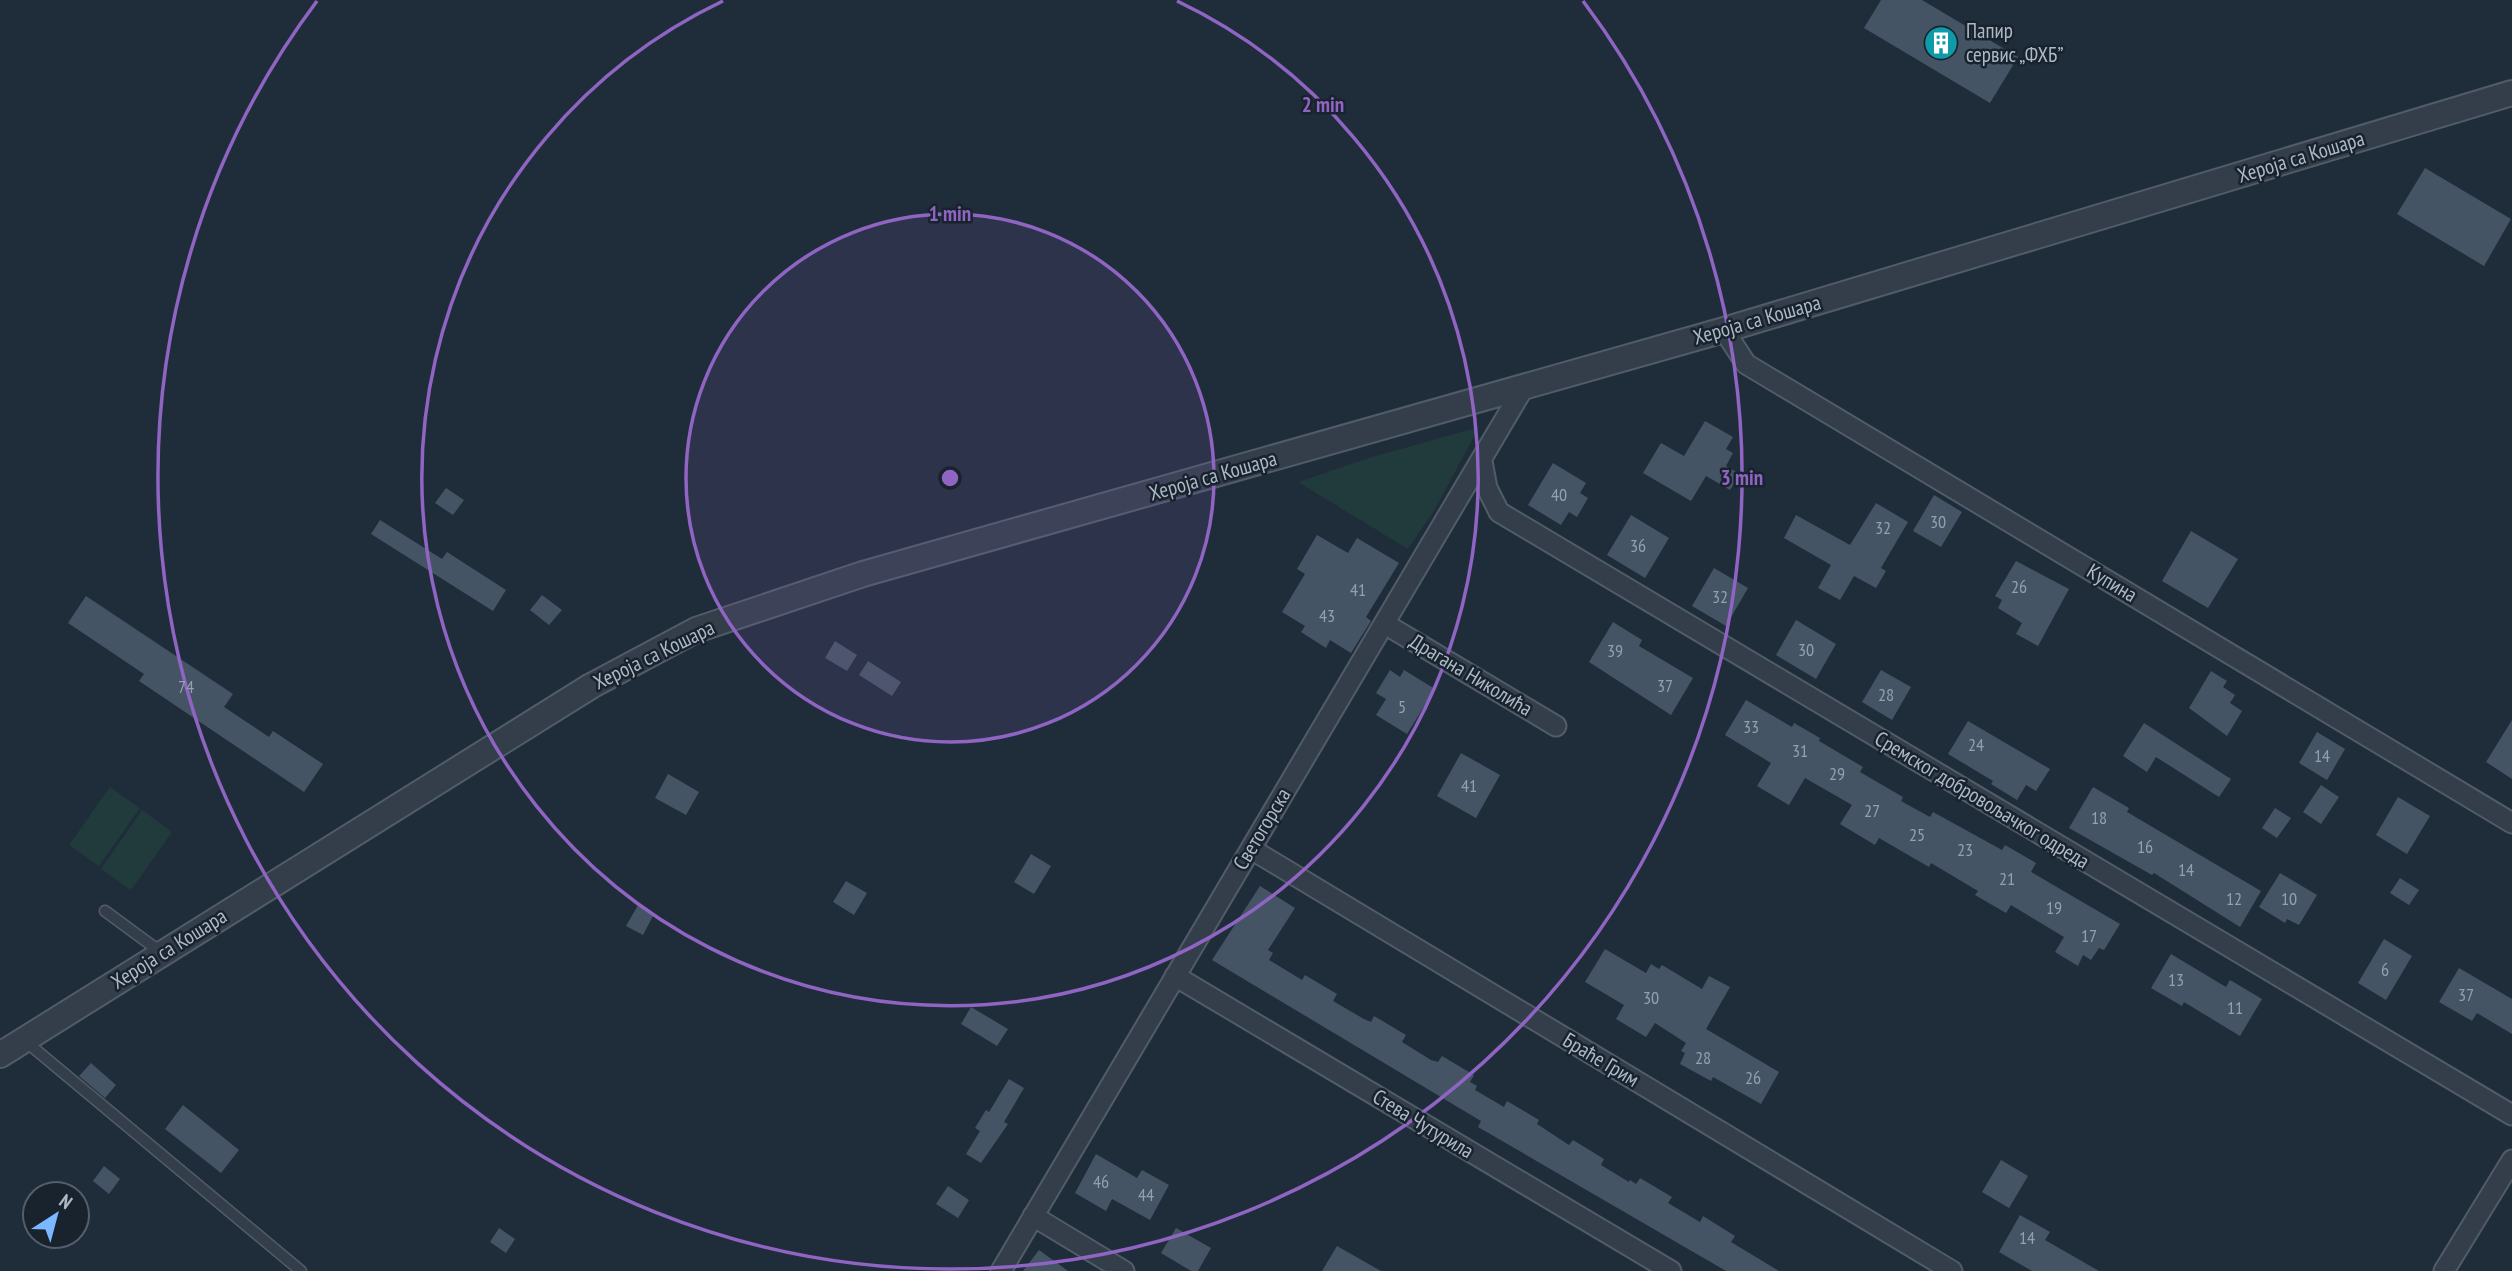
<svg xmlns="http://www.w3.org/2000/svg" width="2512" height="1271" viewBox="0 0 2512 1271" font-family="'PT Sans Narrow',sans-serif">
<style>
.green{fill:#213a3b}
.building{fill:#455464}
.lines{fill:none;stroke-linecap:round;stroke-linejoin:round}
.service-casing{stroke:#505c68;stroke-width:13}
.minor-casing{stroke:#505c68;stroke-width:23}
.tertiary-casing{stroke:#505c68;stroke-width:28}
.service{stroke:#333e4a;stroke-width:10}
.minor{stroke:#333e4a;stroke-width:19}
.tertiary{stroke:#333e4a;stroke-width:24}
.ring{fill:none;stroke:#8f64c2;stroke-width:3.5}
.labels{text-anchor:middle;stroke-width:5;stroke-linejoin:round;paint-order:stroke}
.number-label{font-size:18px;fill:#93a0ae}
.poi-label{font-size:21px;fill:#adb9c7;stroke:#18232e;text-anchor:start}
.street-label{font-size:21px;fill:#adb9c7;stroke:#18232e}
.centre{fill:#8f64c2;stroke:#18232e;stroke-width:3.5}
.ring-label{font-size:21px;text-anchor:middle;font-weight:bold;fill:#8f64c2;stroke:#18232e;stroke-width:5;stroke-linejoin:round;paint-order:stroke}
</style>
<rect width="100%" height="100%" fill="#1f2d3a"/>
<!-- green -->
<path class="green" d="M 1479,427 L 1434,511 L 1408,549 L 1298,482 L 1372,457 Z
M 110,787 L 140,808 L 99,866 L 69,845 Z
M 142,810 L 172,832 L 131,890 L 101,869 Z"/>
<!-- building -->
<path class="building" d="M 1881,0 L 1922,0 L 2018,57 L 1990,103 L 1864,28 Z
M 2425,168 L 2511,219 L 2484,266 L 2397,214 Z
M 1705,421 L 1733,437 L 1726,449 L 1733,453 L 1726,466 L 1740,474 L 1730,490 L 1706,476 L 1691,501 L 1643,473 L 1661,443 L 1684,456 Z
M 1553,463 L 1586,483 L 1580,493 L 1588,498 L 1577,517 L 1569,512 L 1561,525 L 1528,505 Z
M 446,488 L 464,500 L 453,515 L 435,503 Z
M 1934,495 L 1962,512 L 1941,547 L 1913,531 Z
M 1876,503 L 1908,522 L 1881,568 L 1886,571 L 1876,588 L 1854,576 L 1840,600 L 1818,588 L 1831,565 L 1784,538 L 1796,515 L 1850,545 Z
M 1631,515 L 1669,538 L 1645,578 L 1607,555 Z
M 380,520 L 442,559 L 447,552 L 506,590 L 493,611 L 371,534 Z
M 2191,531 L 2238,559 L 2208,608 L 2162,581 Z
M 1317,535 L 1348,553 L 1357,538 L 1399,563 L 1366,617 L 1371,621 L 1351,653 L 1330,640 L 1326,648 L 1301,632 L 1305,626 L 1282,612 L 1305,574 L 1297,569 Z
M 2016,561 L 2069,589 L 2038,646 L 2016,634 L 2022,623 L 1998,608 L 2002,600 L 1995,596 Z
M 1714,568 L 1748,588 L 1726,626 L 1692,606 Z
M 542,595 L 562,610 L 549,625 L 530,610 Z
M 86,596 L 233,694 L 224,707 L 269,737 L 273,731 L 323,764 L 304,792 L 139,681 L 144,674 L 68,623 Z
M 1796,620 L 1836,644 L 1816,679 L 1776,655 Z
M 1613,622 L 1642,640 L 1639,646 L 1693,678 L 1671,715 L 1589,662 Z
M 835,641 L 857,655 L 847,671 L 825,658 Z
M 868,661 L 901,682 L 892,696 L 859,675 Z
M 1390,670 L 1400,677 L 1404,670 L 1435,689 L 1407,734 L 1376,715 L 1386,699 L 1376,693 Z
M 1881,670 L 1911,687 L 1892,720 L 1862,702 Z
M 2211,671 L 2227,681 L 2223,687 L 2235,695 L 2230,703 L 2242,711 L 2227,736 L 2189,708 Z
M 1746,700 L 1792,727 L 1794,723 L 1820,738 L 1819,741 L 1863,767 L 1860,772 L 1903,797 L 1901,801 L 1930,817 L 1933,812 L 2002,850 L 2005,845 L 2036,863 L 2031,872 L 2120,924 L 2104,950 L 2099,948 L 2091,960 L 2083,955 L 2078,966 L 2055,952 L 2064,937 L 2011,905 L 2006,913 L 1975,895 L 1978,891 L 1931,863 L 1929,867 L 1879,838 L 1875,845 L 1840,824 L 1852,805 L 1805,778 L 1789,805 L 1757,786 L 1771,763 L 1725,735 Z
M 2512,720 L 2512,779 L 2486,762 Z
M 1968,721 L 2050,769 L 2036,791 L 2026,785 L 2017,800 L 1991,784 L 1993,781 L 1948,754 Z
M 2144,723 L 2231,779 L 2219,797 L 2156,757 L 2147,772 L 2123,756 Z
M 2317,732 L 2345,749 L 2327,780 L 2299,763 Z
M 1461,753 L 1500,775 L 1476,818 L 1437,796 Z
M 668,774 L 699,792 L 686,815 L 655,798 Z
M 2321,785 L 2339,797 L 2321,824 L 2303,812 Z
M 2093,787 L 2129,808 L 2127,812 L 2261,891 L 2240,927 L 2154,873 L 2152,875 L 2069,828 Z
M 2398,797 L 2430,816 L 2407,854 L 2376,835 Z
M 2275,808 L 2291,818 L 2277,838 L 2262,828 Z
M 1031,854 L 1051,866 L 1034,894 L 1014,882 Z
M 2280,873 L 2317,895 L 2299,925 L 2287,919 L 2285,923 L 2259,907 Z
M 2400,878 L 2419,890 L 2409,905 L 2390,893 Z
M 846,881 L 867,893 L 854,915 L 833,902 Z
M 1260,886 L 1295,908 L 1268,950 L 1273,953 L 1269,960 L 1302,980 L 1305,975 L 1337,994 L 1333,1001 L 1364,1019 L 1371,1022 L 1374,1016 L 1406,1035 L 1402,1042 L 1431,1060 L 1438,1062 L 1442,1056 L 1474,1075 L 1470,1082 L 1477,1086 L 1475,1090 L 1504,1107 L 1507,1101 L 1539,1120 L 1537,1124 L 1569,1145 L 1573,1140 L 1604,1159 L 1601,1165 L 1629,1182 L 1630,1180 L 1636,1184 L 1640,1178 L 1672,1197 L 1668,1203 L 1700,1222 L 1703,1216 L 1735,1236 L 1731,1242 L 1779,1271 L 1726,1271 L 1478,1127 L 1481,1121 L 1212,960 Z
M 638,905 L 654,914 L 643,935 L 626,926 Z
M 2384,939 L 2412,956 L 2386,1000 L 2358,983 Z
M 1605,949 L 1646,973 L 1651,964 L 1659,969 L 1662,965 L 1702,989 L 1709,976 L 1730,987 L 1706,1029 L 1779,1072 L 1761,1104 L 1713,1077 L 1711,1081 L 1680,1064 L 1685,1053 L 1681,1051 L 1686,1043 L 1655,1023 L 1646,1037 L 1616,1019 L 1624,1005 L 1585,982 Z
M 2171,954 L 2226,987 L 2230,980 L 2262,999 L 2240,1036 L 2184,1002 L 2182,1006 L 2151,988 Z
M 2459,968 L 2512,999 L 2512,1034 L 2477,1013 L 2472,1021 L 2439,1002 Z
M 971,1007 L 1008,1029 L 997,1046 L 961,1024 Z
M 91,1063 L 116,1085 L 105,1098 L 79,1076 Z
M 1009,1079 L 1024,1088 L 1004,1122 L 1008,1124 L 981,1163 L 966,1154 L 980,1131 L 975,1128 L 986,1110 L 989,1112 Z
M 183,1105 L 239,1150 L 221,1173 L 165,1129 Z
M 1096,1154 L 1137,1178 L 1142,1170 L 1169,1185 L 1150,1220 L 1112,1199 L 1106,1211 L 1075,1193 Z
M 2001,1160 L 2028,1176 L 2009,1208 L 1982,1192 Z
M 104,1166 L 120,1179 L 109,1194 L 93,1181 Z
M 948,1186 L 969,1200 L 958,1218 L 936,1204 Z
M 2020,1215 L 2050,1232 L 2045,1240 L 2099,1271 L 2032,1271 L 1999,1252 Z
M 499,1228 L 515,1239 L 506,1253 L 490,1242 Z
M 1176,1228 L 1211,1248 L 1198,1271 L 1191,1271 L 1161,1253 Z
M 1337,1246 L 1381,1271 L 1322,1271 Z
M 1039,1250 L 1068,1271 L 1023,1271 Z"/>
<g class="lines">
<!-- service casing -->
<g class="service-casing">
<path id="service" d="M 105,911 L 162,953
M 24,1040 L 301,1271"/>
</g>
<!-- minor casing -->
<g class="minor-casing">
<path id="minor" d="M 1724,330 L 1746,364 L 2512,823
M 1482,461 L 1487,488 L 1499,512 L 2512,1115
M 1385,624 L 1556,726
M 1251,849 L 1952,1271
M 1175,976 L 1671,1271
M 1033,1216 L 1124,1271
M 1001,1271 L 1524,387
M 2444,1271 L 2512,1160"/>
</g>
<!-- tertiary casing -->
<g class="tertiary-casing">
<path id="tertiary" d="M 0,1055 L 591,686 L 696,630 L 863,574 L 1724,330 L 2512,93"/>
</g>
<!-- service -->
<use href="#service" class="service"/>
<!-- minor -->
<use href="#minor" class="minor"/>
<!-- tertiary -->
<use href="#tertiary" class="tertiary"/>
</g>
<!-- distance rings -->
<circle cx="950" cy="478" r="264" fill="#8f64c2" fill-opacity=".12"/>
<g class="ring">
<circle cx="950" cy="478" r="264"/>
<path d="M1177 1A528 528 0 1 1 723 1"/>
<path d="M1583 1A792 792 0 1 1 317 1"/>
</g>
<!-- icons -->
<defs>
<g id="building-disc" transform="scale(1.75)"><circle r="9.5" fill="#0f9aa8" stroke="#18232e"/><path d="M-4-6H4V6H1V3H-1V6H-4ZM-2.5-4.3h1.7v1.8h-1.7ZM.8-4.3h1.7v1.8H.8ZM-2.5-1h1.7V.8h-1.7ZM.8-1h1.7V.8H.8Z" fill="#fff"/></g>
</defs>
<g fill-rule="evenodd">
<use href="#building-disc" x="1941" y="43"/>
</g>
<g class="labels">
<!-- number labels -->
<g class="number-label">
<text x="1559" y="501">40</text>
<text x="1938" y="528">30</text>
<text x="1883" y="534">32</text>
<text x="1638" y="552">36</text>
<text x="2019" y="593">26</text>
<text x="1358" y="596">41</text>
<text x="1720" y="603">32</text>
<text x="1327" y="622">43</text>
<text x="1806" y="656">30</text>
<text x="1615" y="657">39</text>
<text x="1665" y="692">37</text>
<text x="186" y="693">74</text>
<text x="1886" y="701">28</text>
<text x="1402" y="713">5</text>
<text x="1751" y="733">33</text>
<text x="1976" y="751">24</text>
<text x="1800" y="757">31</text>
<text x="2322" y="762">14</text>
<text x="1837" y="780">29</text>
<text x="1469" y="792">41</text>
<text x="1872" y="817">27</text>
<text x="2099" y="824">18</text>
<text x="1917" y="841">25</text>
<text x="2145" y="853">16</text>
<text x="1965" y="856">23</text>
<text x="2186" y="876">14</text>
<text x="2007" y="885">21</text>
<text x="2234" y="905">12</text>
<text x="2289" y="905">10</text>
<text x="2054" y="914">19</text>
<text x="2089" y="942">17</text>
<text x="2385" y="976">6</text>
<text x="2176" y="986">13</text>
<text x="2466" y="1001">37</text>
<text x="1651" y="1004">30</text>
<text x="2235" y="1014">11</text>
<text x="1703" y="1064">28</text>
<text x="1753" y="1084">26</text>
<text x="1101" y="1188">46</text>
<text x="1146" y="1201">44</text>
<text x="2027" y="1244">14</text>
</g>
<!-- poi labels -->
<g class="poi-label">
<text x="1966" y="38">Папир<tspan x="1966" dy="24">сервис „ФХБ”</tspan></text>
</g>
<!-- street labels -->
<g class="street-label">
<text transform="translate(2301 157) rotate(-17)" y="7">Хероја са Кошара</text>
<text transform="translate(1757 320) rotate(-16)" y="7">Хероја са Кошара</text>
<text transform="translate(1213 476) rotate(-16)" y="7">Хероја са Кошара</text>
<text transform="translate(2112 583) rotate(31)" y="7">Купина</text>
<text transform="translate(654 655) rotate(-26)" y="7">Хероја са Кошара</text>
<text transform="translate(1471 675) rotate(31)" y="7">Драгана Николића</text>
<text transform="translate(1982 800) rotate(31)" y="7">Сремског добровољачког одреда</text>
<text transform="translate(1262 829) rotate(-59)" y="7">Светогорска</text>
<text transform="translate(169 949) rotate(-32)" y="7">Хероја са Кошара</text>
<text transform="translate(1601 1060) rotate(31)" y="7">Браће Грим</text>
<text transform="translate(1423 1124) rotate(31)" y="7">Стева Чутурила</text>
</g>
</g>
<circle cx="950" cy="478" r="10" class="centre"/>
<g class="ring-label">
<text x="1323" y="112">2 min</text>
<text x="950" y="221">1 min</text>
<text x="1742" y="485">3 min</text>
</g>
<!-- north arrow -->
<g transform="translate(56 1215) rotate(36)"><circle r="33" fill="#18232e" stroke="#545f6b" stroke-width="2"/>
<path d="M0-5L12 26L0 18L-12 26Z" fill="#7ab8ff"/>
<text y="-10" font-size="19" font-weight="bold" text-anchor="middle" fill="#adb9c7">N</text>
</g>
</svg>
